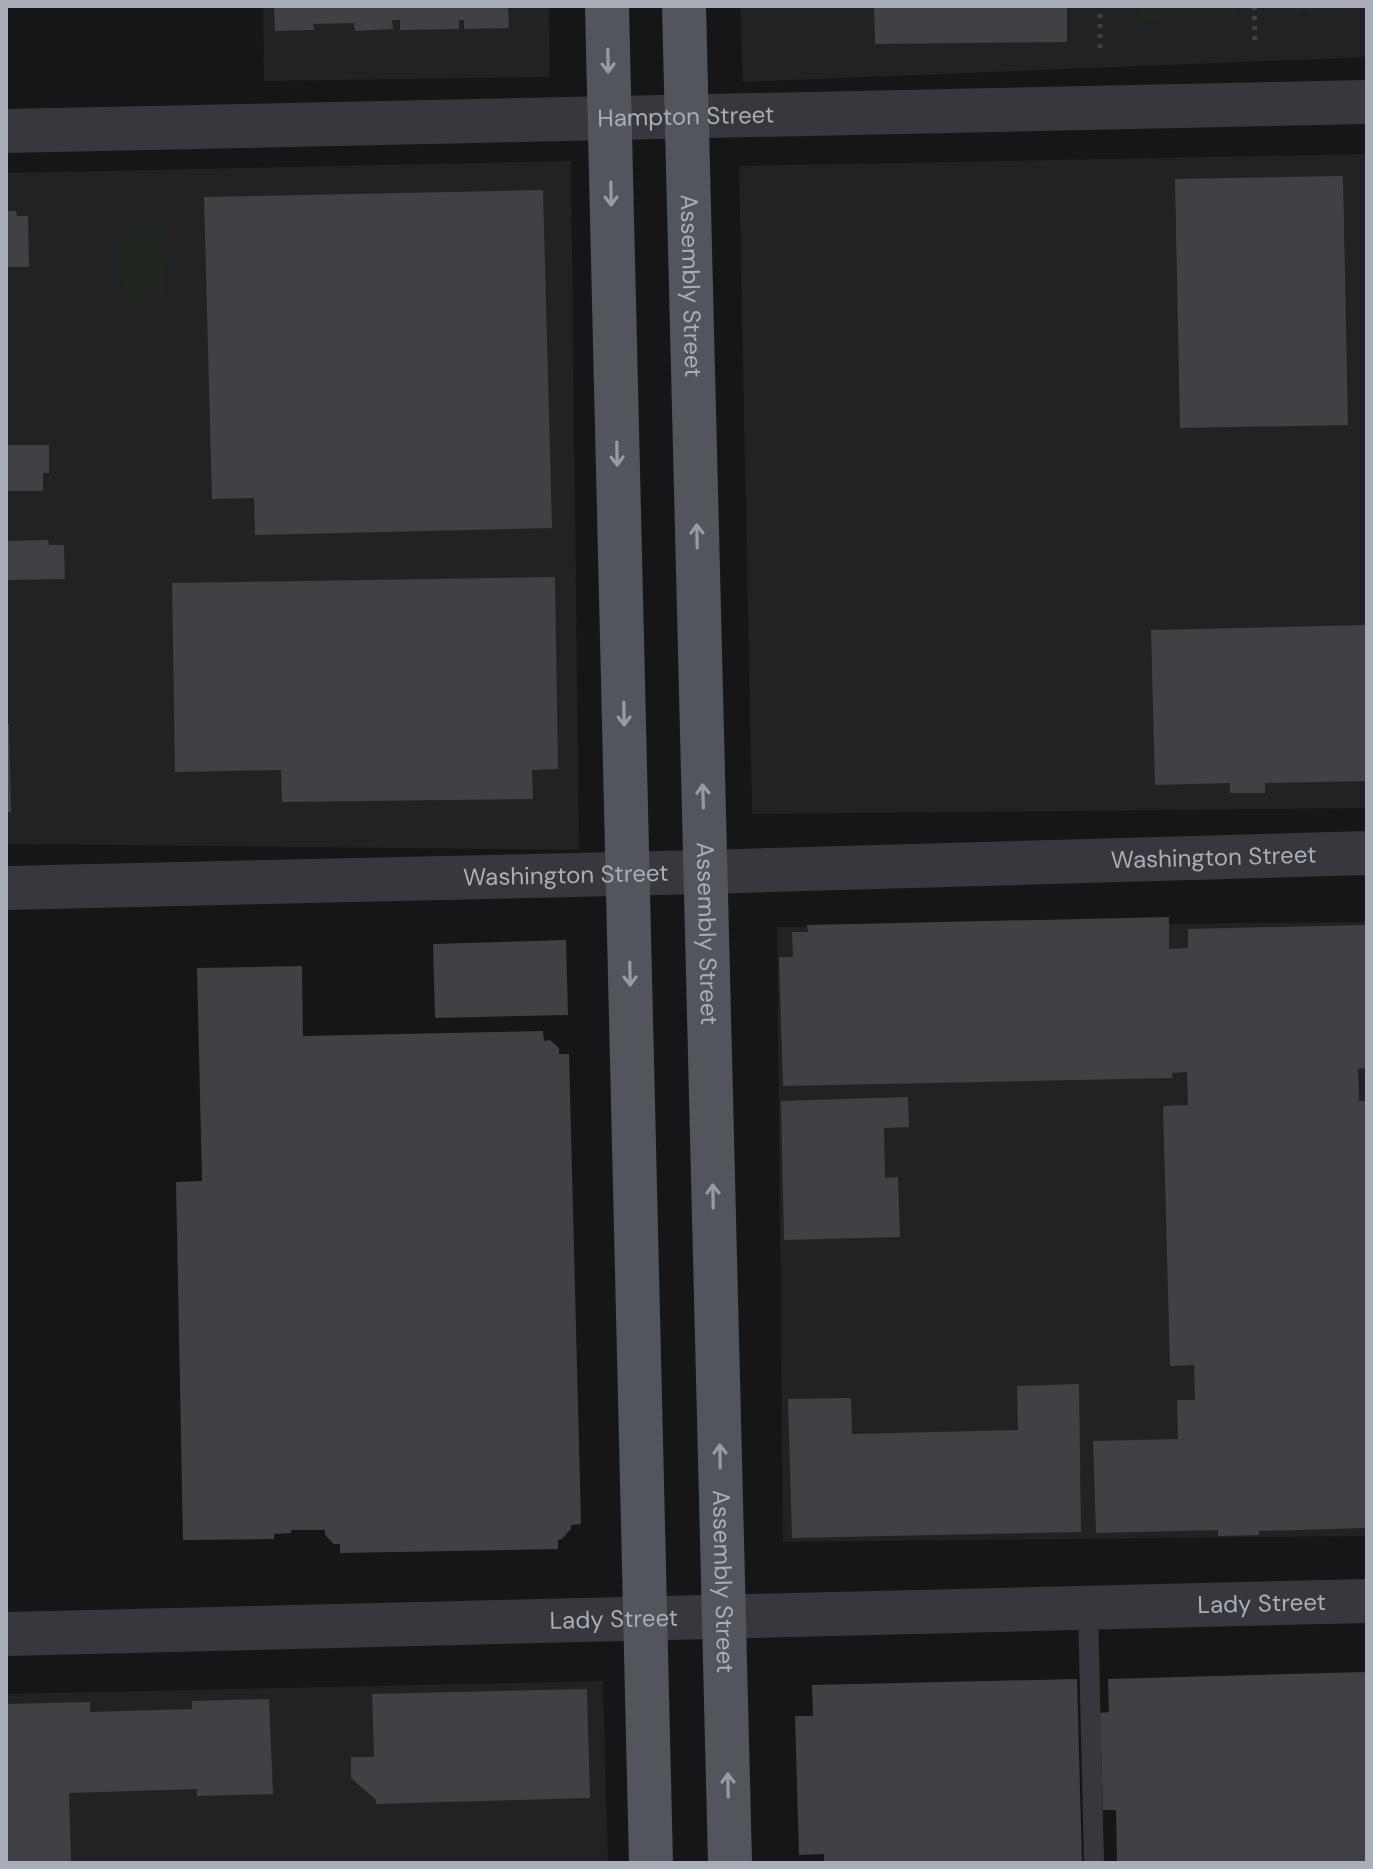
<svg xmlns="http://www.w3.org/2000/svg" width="1373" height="1869" viewBox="0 0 1373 1869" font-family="'DM Sans',sans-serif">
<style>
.built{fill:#222225}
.green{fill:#1e261f}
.building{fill:#404145}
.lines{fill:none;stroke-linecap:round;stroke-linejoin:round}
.path{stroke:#3d3f44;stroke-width:5;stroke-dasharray:4 6;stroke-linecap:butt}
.service{stroke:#37383d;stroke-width:20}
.tertiary{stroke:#37383d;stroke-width:44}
.primary{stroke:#53555c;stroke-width:44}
.oneway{stroke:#979ba6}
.labels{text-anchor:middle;stroke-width:6;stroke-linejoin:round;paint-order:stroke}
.street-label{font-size:24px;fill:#a8adb8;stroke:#111113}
</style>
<rect width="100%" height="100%" fill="#161618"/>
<!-- built -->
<path class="built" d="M 263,6 L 549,6 L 550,77 L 264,81 Z
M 740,6 L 1367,6 L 1367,57 L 743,82 Z
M 1367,154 L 1367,808 L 752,814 L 739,166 Z
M 571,161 L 579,850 L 6,844 L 6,173 Z
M 1367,922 L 1367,1536 L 783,1542 L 777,927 Z
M 603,1681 L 608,1863 L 6,1863 L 6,1694 Z"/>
<!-- green -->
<path class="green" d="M 1140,6 L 1235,6 L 1235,16 L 1164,17 L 1164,21 L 1140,21 Z
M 162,225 L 164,296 L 122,297 L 120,226 Z"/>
<!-- building -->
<path class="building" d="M 274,6 L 508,6 L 509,28 L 464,29 L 464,20 L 459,20 L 459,29 L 400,30 L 400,20 L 392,20 L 393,29 L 355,31 L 354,23 L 313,24 L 314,30 L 275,31 Z
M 874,6 L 1067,6 L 1067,42 L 875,44 Z
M 1343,176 L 1348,425 L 1180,428 L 1175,179 Z
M 543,190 L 552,528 L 255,535 L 254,498 L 212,499 L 204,197 Z
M 6,211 L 16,211 L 17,216 L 28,216 L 29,267 L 6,267 Z
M 6,445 L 49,445 L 49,473 L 43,473 L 43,491 L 6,491 Z
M 48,540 L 49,545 L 64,545 L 65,579 L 6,580 L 6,541 Z
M 555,577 L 558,769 L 532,770 L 533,799 L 282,802 L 281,770 L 175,772 L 172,583 Z
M 1367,625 L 1367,781 L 1265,783 L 1265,793 L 1230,793 L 1230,783 L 1155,785 L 1151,630 Z
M 6,724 L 9,724 L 11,812 L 6,812 Z
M 1169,917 L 1169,949 L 1188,948 L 1188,929 L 1367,925 L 1367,1068 L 1358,1069 L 1359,1101 L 1367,1101 L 1367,1528 L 1259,1531 L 1259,1535 L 1218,1536 L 1218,1530 L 1096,1533 L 1093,1441 L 1178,1439 L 1177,1400 L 1195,1400 L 1194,1365 L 1170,1366 L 1163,1106 L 1188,1105 L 1187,1072 L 1172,1073 L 1173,1078 L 783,1086 L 779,957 L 793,957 L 792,932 L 808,932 L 807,925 Z
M 566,940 L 568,1015 L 435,1018 L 433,944 Z
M 302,966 L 303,1036 L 543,1031 L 544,1041 L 550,1040 L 559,1048 L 559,1054 L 569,1054 L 581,1524 L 571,1525 L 571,1529 L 562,1539 L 558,1540 L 558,1549 L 340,1553 L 340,1544 L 334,1544 L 325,1535 L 325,1530 L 291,1530 L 291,1533 L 274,1534 L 274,1539 L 183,1540 L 176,1182 L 202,1181 L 197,968 Z
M 908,1097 L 909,1127 L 884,1128 L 885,1178 L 898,1177 L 900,1237 L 784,1240 L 781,1101 Z
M 1079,1384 L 1081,1532 L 792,1538 L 788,1399 L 851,1398 L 852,1434 L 1018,1430 L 1017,1386 Z
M 1367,1672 L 1367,1863 L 1117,1863 L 1116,1810 L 1103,1810 L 1100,1713 L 1109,1712 L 1108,1679 Z
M 1077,1679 L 1082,1863 L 824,1863 L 824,1854 L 799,1855 L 795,1716 L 813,1716 L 812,1685 Z
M 587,1689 L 590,1798 L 376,1804 L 376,1800 L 351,1778 L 351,1757 L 374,1757 L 372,1694 Z
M 269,1699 L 273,1794 L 197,1796 L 197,1789 L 69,1793 L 71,1863 L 6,1863 L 6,1704 L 90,1702 L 90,1712 L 192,1709 L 192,1701 Z"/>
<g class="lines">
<!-- path -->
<path class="path" d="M 1254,6 L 1255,44
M 1297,6 L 1314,6
M 1100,48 L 1100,6"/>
<!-- service -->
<path class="service" d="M 1088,1608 L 1094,1863"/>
<!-- tertiary -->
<g class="tertiary">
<path id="s1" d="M 6,131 L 1367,102"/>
<path id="s2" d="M 6,888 L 705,872 L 1367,853"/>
<path id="s3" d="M 6,1634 L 1367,1601"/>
</g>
<!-- primary -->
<g class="primary">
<path d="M 607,6 L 651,1863"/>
<path id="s4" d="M 684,6 L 730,1863"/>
</g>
</g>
<!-- one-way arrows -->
<defs><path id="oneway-shaft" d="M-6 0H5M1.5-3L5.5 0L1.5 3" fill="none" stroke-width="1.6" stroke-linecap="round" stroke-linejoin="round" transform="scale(2)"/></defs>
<g class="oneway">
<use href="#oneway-shaft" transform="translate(608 61) rotate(89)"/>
<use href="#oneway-shaft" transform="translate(611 194) rotate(89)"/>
<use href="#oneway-shaft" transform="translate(617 454) rotate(89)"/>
<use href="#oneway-shaft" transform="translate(697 536) rotate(-91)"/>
<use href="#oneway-shaft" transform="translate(624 714) rotate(89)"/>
<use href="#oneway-shaft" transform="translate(703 796) rotate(-92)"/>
<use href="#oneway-shaft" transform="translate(630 974) rotate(89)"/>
<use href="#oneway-shaft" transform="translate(713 1196) rotate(-91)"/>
<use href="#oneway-shaft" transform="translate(720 1456) rotate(-91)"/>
<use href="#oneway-shaft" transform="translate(728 1785) rotate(-91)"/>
</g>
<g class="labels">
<!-- street labels -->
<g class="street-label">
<text dy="8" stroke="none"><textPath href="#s1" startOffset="680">Hampton Street</textPath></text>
<text dy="8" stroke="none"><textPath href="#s4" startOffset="280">Assembly Street</textPath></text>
<text dy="8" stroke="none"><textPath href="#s2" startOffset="1208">Washington Street</textPath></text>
<text dy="8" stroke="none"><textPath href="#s2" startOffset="560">Washington Street</textPath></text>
<text dy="8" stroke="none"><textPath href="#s4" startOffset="928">Assembly Street</textPath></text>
<text dy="8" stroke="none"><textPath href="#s4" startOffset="1576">Assembly Street</textPath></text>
<text dy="8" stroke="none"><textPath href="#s3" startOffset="1256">Lady Street</textPath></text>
<text dy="8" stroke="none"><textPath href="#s3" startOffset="608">Lady Street</textPath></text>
</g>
</g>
<!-- border -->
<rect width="1373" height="1869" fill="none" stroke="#a8adb8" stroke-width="16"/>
</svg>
